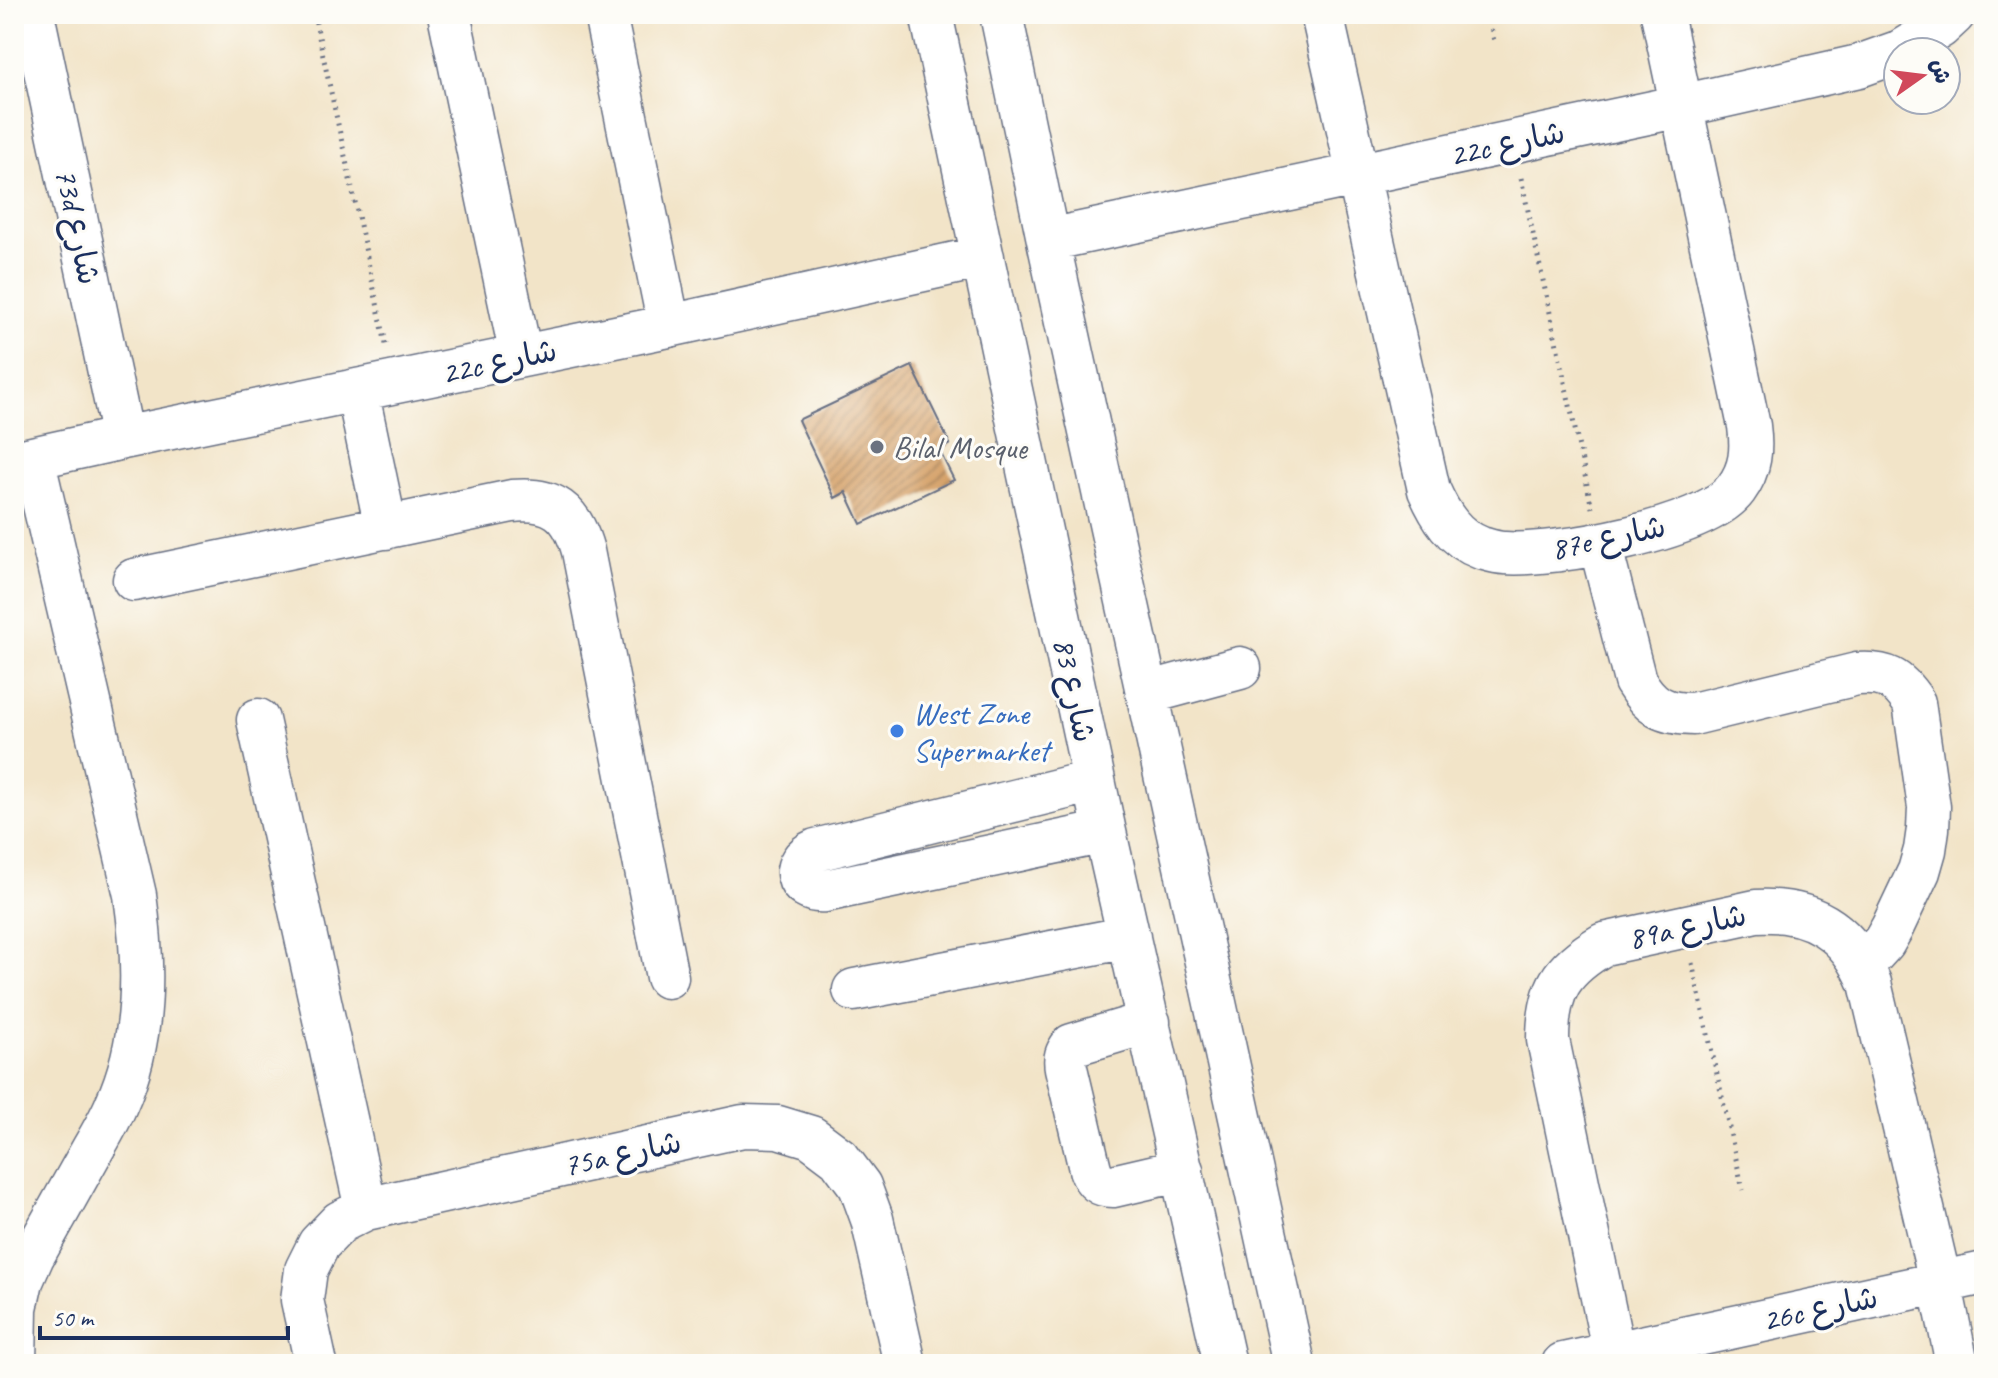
<svg xmlns="http://www.w3.org/2000/svg" width="1998" height="1378" viewBox="0 0 1998 1378" font-family="Caveat,'Playpen Sans Arabic',sans-serif">
<style>
.building{fill:url(#building-hatch)}
.lines{fill:none;stroke-linecap:round;stroke-linejoin:round}
.minor-casing{stroke:#666e83;stroke-width:45}
.path{stroke:#666e83;stroke-width:5;stroke-dasharray:2 6;stroke-linecap:butt}
.minor{stroke:#fff;stroke-width:42}
.worship-dot{fill:#6b7280;stroke:#fdfcf7;stroke-width:3}
.shop-dot{fill:#3f7fe0;stroke:#fdfcf7;stroke-width:3}
.labels{text-anchor:middle;stroke-width:6;stroke-linejoin:round;paint-order:stroke}
.street-label{font-size:32px;fill:#1b2f5e;stroke:#fdfcf7}
.worship-label{font-size:32px;fill:#5b616d;stroke:#fdfcf7;text-anchor:start}
.shop-label{font-size:32px;fill:#366cbe;stroke:#fdfcf7;text-anchor:start}
</style>
<defs>
<pattern id="building-hatch" width="6" height="6" patternUnits="userSpaceOnUse" patternTransform="scale(2)"><rect width="6" height="6" fill="#d49e63"/><path d="M-1 1l2-2M0 6l6-6M5 7l2-2" fill="none" stroke="#ab8155"/></pattern>
</defs>
<rect width="100%" height="100%" fill="#fdfcf7"/>
<filter id="ink" filterUnits="userSpaceOnUse"><feTurbulence type="fractalNoise" baseFrequency=".0125" numOctaves="2"/><feDisplacementMap in="SourceGraphic" scale="16" xChannelSelector="R" yChannelSelector="G"/><feConvolveMatrix kernelMatrix="1 2 1 2 8 2 1 2 1" color-interpolation-filters="sRGB"/></filter>
<filter id="wash" filterUnits="userSpaceOnUse"><feTurbulence type="fractalNoise" baseFrequency=".006" numOctaves="4" result="noise"/><feDisplacementMap in="SourceGraphic" scale="32" xChannelSelector="R" yChannelSelector="G"/><feGaussianBlur stdDeviation="1.8" result="paint"/><feColorMatrix in="noise" values="0 0 0 0 0 0 0 0 0 0 0 0 0 0 0 0 0 1.4 0 .05"/><feComposite in="paint" operator="in"/></filter>
<g filter="url(#wash)">
<rect width="100%" height="100%" fill="#f2e4c8"/>
<g id="blocks">
<!-- building -->
<path class="building" d="M 912,366 L 950,444 L 939,450 L 954,480 L 861,524 L 846,492 L 835,498 L 798,420 Z"/>
</g>
</g>
<g filter="url(#ink)">
<use href="#blocks" fill-opacity="0" stroke="#666e83" stroke-width="2"/>
<g class="lines">
<!-- minor casing -->
<g class="minor-casing">
<path id="minor" d="M 33,14 L 123,438
M 449,14 L 521,356
M 605,14 L 669,326
M 931,14 L 1105,832 L 1225,1364
M 1001,14 L 1048,240 L 1294,1364
M 1322,14 L 1429,490 C 1440,515 1454,538 1481,548 C 1488,550 1497,553 1504,553 C 1554,557 1706,530 1736,489 C 1751,469 1752,449 1749,426 L 1662,14
M 1048,240 L 1681,106 L 1859,66 L 1901,51 L 1940,27 L 1954,14
M 357,390 L 386,528
M 14,462 L 123,438 L 669,326 L 983,257
M 1600,544 L 1635,681 C 1650,706 1663,714 1693,714 L 1857,674 C 1885,672 1898,678 1914,703 L 1929,807 L 1928,829 L 1925,850 L 1919,871 L 1892,928 L 1884,942 L 1863,965
M 134,580 L 512,501 C 553,497 572,511 583,551 L 667,977
M 1147,693 L 1240,668
M 258,720 L 366,1209
M 1094,781 L 816,850 C 788,862 794,894 825,891 L 1105,832
M 854,990 L 1129,937
M 1149,1022 L 1072,1045 C 1066,1053 1064,1058 1066,1068 L 1090,1169 C 1094,1181 1100,1186 1113,1186 L 1182,1170
M 15,1364 L 16,1308 L 22,1281 L 33,1256 C 52,1222 71,1188 90,1154 C 99,1138 109,1122 116,1105 C 146,1039 145,965 135,895 L 33,458
M 316,1364 L 302,1300 L 306,1270 L 319,1244 L 340,1222 L 366,1209 L 743,1126 L 778,1127 L 811,1137 L 839,1158 L 860,1186 L 872,1219 L 905,1364
M 1563,1364 L 1984,1273
M 1616,1364 L 1548,1040 C 1548,990 1561,969 1604,944 L 1756,911 C 1812,908 1849,931 1870,983 L 1940,1281 L 1957,1364"/>
</g>
<!-- path -->
<path class="path" d="M 314,14 L 387,349
M 1488,14 L 1494,41
M 1521,178 L 1592,508
M 1692,963 L 1743,1190"/>
<!-- minor -->
<use href="#minor" class="minor"/>
</g>
</g>
<!-- markers -->
<circle class="worship-dot" cx="877" cy="447" r="8"/>
<circle class="shop-dot" cx="897" cy="731" r="8"/>
<g class="labels">
<!-- street labels -->
<g class="street-label">
<text transform="translate(1507 143) rotate(-12)" y="11">22c شارع</text>
<text transform="translate(78 226) rotate(78)" y="11">73d شارع</text>
<text transform="translate(499 361) rotate(-12)" y="11">22c شارع</text>
<text transform="translate(1608 537) rotate(-12)" y="11">87e شارع</text>
<text transform="translate(1075 690) rotate(78)" y="11">شارع 83</text>
<text transform="translate(1687 926) rotate(-12)" y="11">89a شارع</text>
<text transform="translate(622 1153) rotate(-12)" y="11">75a شارع</text>
<text transform="translate(1820 1308) rotate(-12)" y="11">26c شارع</text>
</g>
<!-- worship labels -->
<g class="worship-label">
<text x="893" y="458">Bilal Mosque</text>
</g>
<!-- shop labels -->
<g class="shop-label">
<text x="913" y="724">West Zone<tspan x="913" dy="37">Supermarket</tspan></text>
</g>
</g>
<!-- margin -->
<rect width="1998" height="1378" fill="none" stroke="#fdfcf7" stroke-width="48"/>
<!-- north arrow -->
<g transform="translate(1922 76) rotate(76)"><circle r="38" fill="#fdfcf7" stroke="#a3aaba" stroke-width="2"/>
<path d="M0-6L14 30L0 20L-14 30Z" fill="#d1495b"/>
<text y="-12" font-size="22" font-weight="bold" text-anchor="middle" fill="#1b2f5e">ش</text>
</g>
<!-- scale -->
<path d="M40 1326v12h248v-12" fill="none" stroke="#1b2f5e" stroke-width="4"/>
<text x="52" y="1326" font-size="24" fill="#1b2f5e" stroke="#fdfcf7" stroke-width="6" paint-order="stroke">50 m</text>
</svg>
